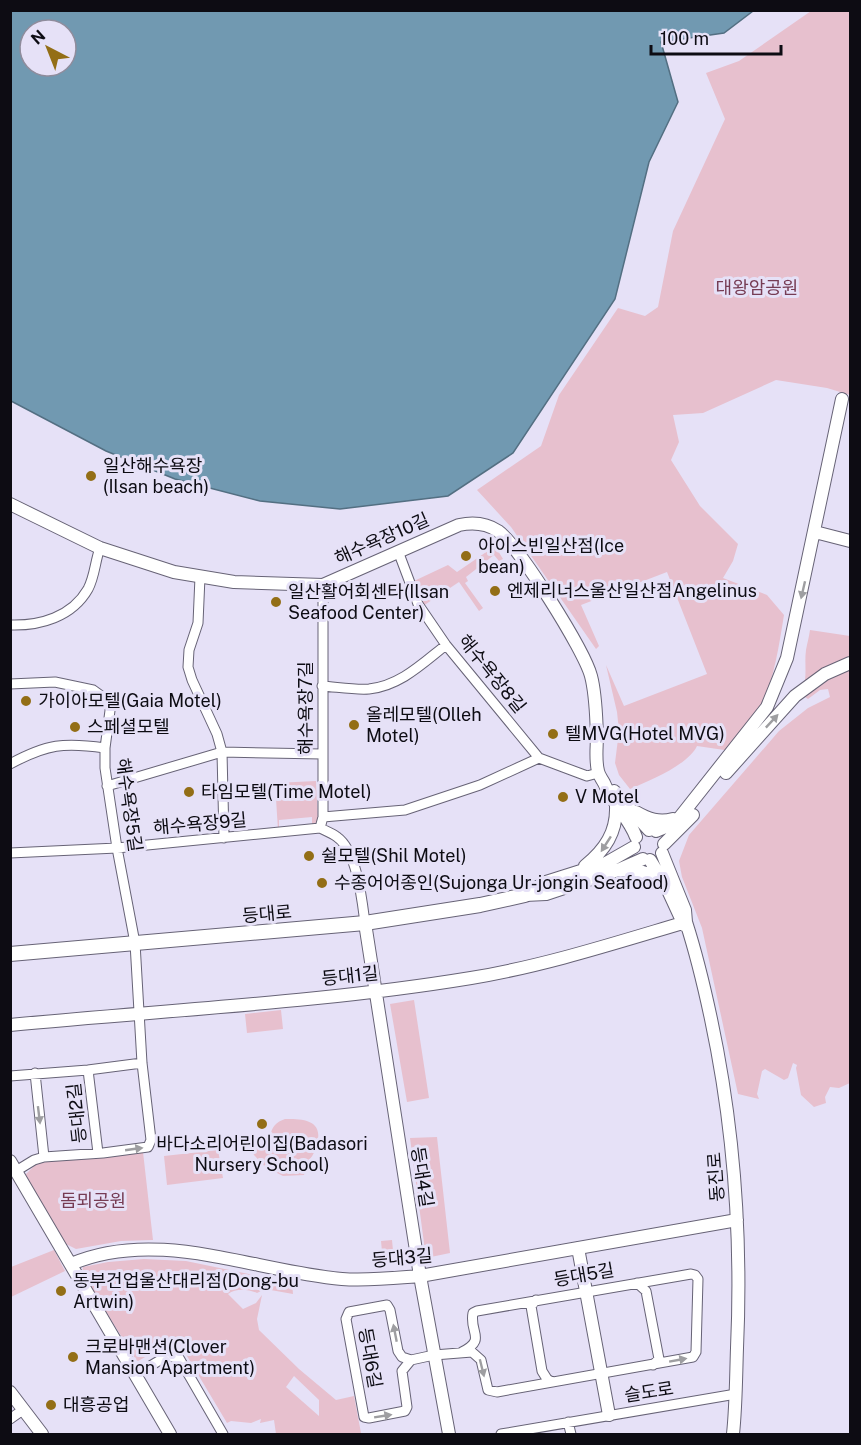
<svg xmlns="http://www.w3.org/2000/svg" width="861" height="1445" viewBox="0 0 861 1445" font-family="'Public Sans','Noto Sans KR',sans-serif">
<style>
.green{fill:#e7c0ce;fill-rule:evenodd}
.water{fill:#7199b1;stroke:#536f82;stroke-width:1.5;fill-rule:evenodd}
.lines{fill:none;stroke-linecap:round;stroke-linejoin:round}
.minor-casing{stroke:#676376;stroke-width:11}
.tertiary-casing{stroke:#676376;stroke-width:14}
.secondary-casing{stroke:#676376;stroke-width:16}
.minor{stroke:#fff;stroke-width:9}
.tertiary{stroke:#fff;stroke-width:12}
.secondary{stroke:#fff;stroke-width:14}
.oneway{fill:#9e9ea1}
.poi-dot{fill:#936e16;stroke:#e6e1f7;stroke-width:2}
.labels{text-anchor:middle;stroke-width:6;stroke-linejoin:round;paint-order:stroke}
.park-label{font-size:18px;fill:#763c54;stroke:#e6e1f7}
.poi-label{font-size:18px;fill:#0d0c13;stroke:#e6e1f7;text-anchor:start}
.street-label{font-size:18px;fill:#0d0c13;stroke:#e6e1f7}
</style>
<rect width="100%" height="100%" fill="#e6e1f7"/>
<!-- green -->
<path class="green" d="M 811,11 L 850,11 L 850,395 L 827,388 L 776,380 L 703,413 L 673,415 L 679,442 L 671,460 L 700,506 L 738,544 L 733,561 L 723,578 L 767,595 L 784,615 C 778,652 772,693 752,725 C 746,734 738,743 731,751 L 697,746 C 688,765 649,781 630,789 L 619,775 L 615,763 L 619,731 L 617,712 L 606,665 L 624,706 L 707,674 L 667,572 L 581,605 L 599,646 L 596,649 L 511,527 L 477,490 L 541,446 L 559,395 L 618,308 L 645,316 L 658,307 L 673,231 L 725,119 L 706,73 L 739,61 Z
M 495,546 L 503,559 L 499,561 L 494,555 L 466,577 L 468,581 L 465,583 L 483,608 L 479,611 L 459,582 L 423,606 L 414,581 L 448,565 L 457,572 Z
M 810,630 L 850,636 L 850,1083 L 839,1088 L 830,1087 L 825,1097 L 826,1103 L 814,1107 L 801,1095 L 796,1068 L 797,1065 L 793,1063 L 788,1078 L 784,1080 L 765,1069 L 762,1071 L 757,1094 L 759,1099 L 738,1094 L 702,928 L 682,877 L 679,861 L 689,835 L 779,731 L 808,708 L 830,697 L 828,689 L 820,690 L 808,699 L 805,697 L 802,690 C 808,677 804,664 806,650 C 807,644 809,637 810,630 Z
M 316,781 L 318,820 L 313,826 L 278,830 L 275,783 ZM 312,817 L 312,825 L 279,828 L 279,820 Z
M 414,1000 L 429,1098 L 407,1102 L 390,1004 Z
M 281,1010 L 283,1029 L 247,1033 L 245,1014 Z
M 285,1119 C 300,1119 321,1119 318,1139 C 316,1148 315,1154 308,1161 C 297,1157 286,1162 275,1162 L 268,1170 L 254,1155 L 248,1140 L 271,1138 C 270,1128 276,1122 285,1119 Z
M 437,1137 L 450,1253 L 426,1258 L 410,1138 Z
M 218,1150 L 223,1178 L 167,1185 L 164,1156 Z
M 143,1152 L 153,1240 L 121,1241 L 76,1249 L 64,1243 L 23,1177 L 37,1163 Z
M 292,1160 L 308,1162 L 304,1175 L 283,1176 L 273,1171 L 275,1165 L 285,1165 Z
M 392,1240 L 394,1261 L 383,1262 L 381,1241 Z
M 54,1250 L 65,1271 L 11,1297 L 11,1267 Z
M 144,1259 L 186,1261 L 292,1283 L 293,1294 L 265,1289 L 257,1293 C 248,1289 236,1288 228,1294 L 243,1309 L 256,1303 L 262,1295 L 257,1319 L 259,1330 L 299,1369 L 336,1400 L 354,1396 L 361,1433 L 276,1434 L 274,1420 L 260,1423 L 261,1419 L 251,1423 L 231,1421 L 227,1423 L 178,1341 L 174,1341 L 138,1361 L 136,1360 L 82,1273 L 83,1267 L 108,1262 ZM 294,1376 L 319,1400 L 319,1416 L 286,1387 Z"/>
<!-- water -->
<path class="water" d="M 10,11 L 11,10 L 753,11 L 724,33 L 661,42 L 678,102 L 649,162 L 615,299 L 513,453 L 448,496 L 340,509 L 260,501 L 175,479 L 106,451 L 11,401 ZM 30,30 L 66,30 L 66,66 L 30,66 Z"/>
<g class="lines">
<!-- minor casing -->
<g class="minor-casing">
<path id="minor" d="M 398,551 L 418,604 L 446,645 L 539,758 L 587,776 L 598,773
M 200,577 L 198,623 L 189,650 L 188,667 L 192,680 L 217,734 L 222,752 L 224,838
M 323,585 L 323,817 L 320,828 C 326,831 332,833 337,837 C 357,851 362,900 365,923
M 10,625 C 40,626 72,617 88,589 C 95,576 95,561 100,548
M 10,684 L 55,682 L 93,690 L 111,703 L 105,748 L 105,768 L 117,848 L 135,943 L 142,1063 L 151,1140 L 148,1147 L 103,1153 L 44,1157 L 34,1160 L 16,1171
M 322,686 C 337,687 354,690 369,689 C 400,686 423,663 446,645
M 10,764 C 47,744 64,742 105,748
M 107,786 L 222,752 L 322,754
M 323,817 L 405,810 L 480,785 L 539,758
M 10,853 L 117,848 L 320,828
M 88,1070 L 98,1153
M 35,1073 L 44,1157
M 10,1076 L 88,1070 L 142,1063
M 637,1283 L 646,1291 L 659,1359 L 653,1365
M 536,1300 L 531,1306 L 542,1371 L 547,1379 L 552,1382
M 411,1360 L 402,1371 L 407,1407 L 405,1411 L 369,1418 L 364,1417 L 346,1319 L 349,1312 L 387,1305 L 390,1310 L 398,1351 L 402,1357 L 411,1360 L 434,1355 L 472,1352 L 481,1360 L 488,1390 L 497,1392 L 693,1357 L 696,1352 L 698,1279 L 695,1275 L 691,1274 L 477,1311 L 473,1313 C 469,1333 487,1339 462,1352
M 135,1375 L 167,1356 L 179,1358 L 223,1434
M 10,1419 L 24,1409
M 568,1422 L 571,1434
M 501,1434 L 736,1394"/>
</g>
<!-- tertiary casing -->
<g class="tertiary-casing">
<path id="tertiary" d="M 10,504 L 100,548 L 174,572 L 234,582 L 323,585 L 459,525 C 473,522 486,523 498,531 C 519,546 584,650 591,676 C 596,695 596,715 597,735 C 597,747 595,759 598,771 C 599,776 602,779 604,783 C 612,803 629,818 636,837
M 815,532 L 850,541
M 726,773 L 795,696 L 825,674 L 850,663
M 614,791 L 649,830
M 636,812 C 648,819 659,823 673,819
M 656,831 L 668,826 L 680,817 L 767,707 L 787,658 L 842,399
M 664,844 L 693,815
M 662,853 L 685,910 L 686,922 C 696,953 704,986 711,1019 C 734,1127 742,1237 737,1348 C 736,1377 736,1406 733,1434
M 650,860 L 666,886 L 684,925
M 585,866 C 605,850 617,832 616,806
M 621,870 C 638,870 647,871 661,882
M 526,894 L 546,882 L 606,863 L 634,847
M 525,895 L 546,894 L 618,870 L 643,859
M 365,923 L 420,1276 L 449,1434
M 10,1025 C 164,1010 319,1003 471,978 C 544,966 615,943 686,922
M 10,1161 L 170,1434
M 578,1248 L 609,1415
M 71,1264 C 158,1227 252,1271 342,1279 C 368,1281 394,1278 420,1276 L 737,1220
M 10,1392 L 42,1434"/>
</g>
<!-- secondary casing -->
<g class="secondary-casing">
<path id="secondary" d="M 10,954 L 365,923 L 480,905 L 525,895"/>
</g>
<!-- minor -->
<use href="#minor" class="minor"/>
<!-- tertiary -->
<use href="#tertiary" class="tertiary"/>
<!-- secondary -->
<use href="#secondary" class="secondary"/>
</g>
<!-- one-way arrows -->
<defs><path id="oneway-solid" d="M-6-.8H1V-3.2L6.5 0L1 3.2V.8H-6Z" transform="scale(1.5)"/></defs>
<g class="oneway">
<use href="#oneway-solid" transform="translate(803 590) rotate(103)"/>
<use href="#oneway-solid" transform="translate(772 721) rotate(-47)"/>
<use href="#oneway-solid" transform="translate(606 844) rotate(123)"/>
<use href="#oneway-solid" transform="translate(39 1115) rotate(83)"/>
<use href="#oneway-solid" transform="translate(134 1149) rotate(-8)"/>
<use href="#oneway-solid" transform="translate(395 1333) rotate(-101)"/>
<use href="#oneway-solid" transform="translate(678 1360) rotate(-10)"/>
<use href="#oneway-solid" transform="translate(482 1368) rotate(76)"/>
<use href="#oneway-solid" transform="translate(383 1416) rotate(-9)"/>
</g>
<!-- markers -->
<g class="poi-dot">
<circle cx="91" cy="476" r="6"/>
<circle cx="466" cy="556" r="6"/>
<circle cx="495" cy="591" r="6"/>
<circle cx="276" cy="602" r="6"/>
<circle cx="26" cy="701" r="6"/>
<circle cx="354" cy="725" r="6"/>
<circle cx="75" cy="727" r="6"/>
<circle cx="553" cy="734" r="6"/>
<circle cx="189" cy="792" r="6"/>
<circle cx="563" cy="797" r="6"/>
<circle cx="309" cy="856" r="6"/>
<circle cx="322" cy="883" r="6"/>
<circle cx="262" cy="1124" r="6"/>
<circle cx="61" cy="1291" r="6"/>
<circle cx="73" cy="1357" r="6"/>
<circle cx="51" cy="1405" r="6"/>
</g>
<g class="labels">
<!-- park labels -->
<g class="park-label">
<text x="757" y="294">대왕암공원</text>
<text x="93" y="1207">돔뫼공원</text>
</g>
<!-- poi labels -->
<g class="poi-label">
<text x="103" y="472">일산해수욕장<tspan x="103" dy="21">(Ilsan beach)</tspan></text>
<text x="478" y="552">아이스빈일산점(Ice<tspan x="478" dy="21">bean)</tspan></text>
<text x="507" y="597">엔제리너스울산일산점Angelinus</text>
<text x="288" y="598">일산활어회센타(Ilsan<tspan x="288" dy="21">Seafood Center)</tspan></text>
<text x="38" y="707">가이아모텔(Gaia Motel)</text>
<text x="366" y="721">올레모텔(Olleh<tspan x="366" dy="21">Motel)</tspan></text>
<text x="87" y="733">스페셜모텔</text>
<text x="565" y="740">텔MVG(Hotel MVG)</text>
<text x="201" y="798">타임모텔(Time Motel)</text>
<text x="575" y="803">V Motel</text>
<text x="321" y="862">쉴모텔(Shil Motel)</text>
<text x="334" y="889">수종어어종인(Sujonga Ur-jongin Seafood)</text>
<text x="262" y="1150" text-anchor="middle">바다소리어린이집(Badasori<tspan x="262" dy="21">Nursery School)</tspan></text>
<text x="73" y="1287">동부건업울산대리점(Dong-bu<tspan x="73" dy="21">Artwin)</tspan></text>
<text x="85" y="1353">크로바맨션(Clover<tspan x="85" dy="21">Mansion Apartment)</tspan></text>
<text x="63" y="1411">대흥공업</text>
</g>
<!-- street labels -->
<g class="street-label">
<text transform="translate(382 539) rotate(-24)" y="6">해수욕장10길</text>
<text transform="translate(492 674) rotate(51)" y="6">해수욕장8길</text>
<text transform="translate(306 708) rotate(-90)" y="6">해수욕장7길</text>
<text transform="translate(129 805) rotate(82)" y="6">해수욕장5길</text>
<text transform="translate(200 824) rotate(-5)" y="6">해수욕장9길</text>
<text transform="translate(267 914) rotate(-5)" y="6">등대로</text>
<text transform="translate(350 976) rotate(-6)" y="6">등대1길</text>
<text transform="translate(77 1113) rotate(-96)" y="6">등대2길</text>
<text transform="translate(422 1177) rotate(81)" y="6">등대4길</text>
<text transform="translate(716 1177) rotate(-94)" y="6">동진로</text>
<text transform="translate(402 1258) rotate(-5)" y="6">등대3길</text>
<text transform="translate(584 1275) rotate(-10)" y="6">등대5길</text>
<text transform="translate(370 1358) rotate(80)" y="6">등대6길</text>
<text transform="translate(649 1392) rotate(-9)" y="6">슬도로</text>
</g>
</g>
<!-- border -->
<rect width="861" height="1445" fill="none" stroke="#0d0c13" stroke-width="24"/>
<!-- north arrow -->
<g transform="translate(48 48) rotate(318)"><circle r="28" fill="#e6e1f7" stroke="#8f8c9c" stroke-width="1.5"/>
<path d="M0-4.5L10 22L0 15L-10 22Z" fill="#936e16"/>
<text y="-9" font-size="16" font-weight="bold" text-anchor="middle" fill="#0d0c13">N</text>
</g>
<!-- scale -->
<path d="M651 45v9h130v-9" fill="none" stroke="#0d0c13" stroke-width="3"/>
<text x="660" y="45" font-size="18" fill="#0d0c13" stroke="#e6e1f7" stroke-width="4.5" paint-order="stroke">100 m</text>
</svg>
